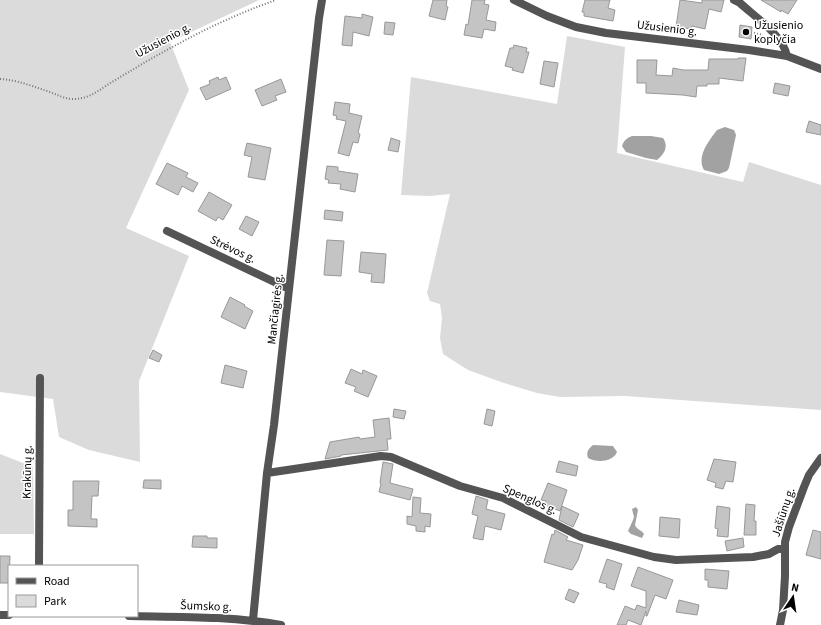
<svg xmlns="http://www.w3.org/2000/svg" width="821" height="625" viewBox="0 0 821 625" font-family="'Source Sans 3',sans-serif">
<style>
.green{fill:#dbdbdb}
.water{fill:#a2a2a2}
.building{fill:#c4c4c4;stroke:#989898}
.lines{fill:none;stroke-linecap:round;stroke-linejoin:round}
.path{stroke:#767676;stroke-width:2;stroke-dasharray:1 2;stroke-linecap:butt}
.minor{stroke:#545454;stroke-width:8}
.poi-dot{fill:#000;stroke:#fff;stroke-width:1.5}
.labels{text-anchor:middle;stroke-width:3;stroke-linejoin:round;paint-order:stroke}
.poi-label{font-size:12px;fill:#000;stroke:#fff;text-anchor:start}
.street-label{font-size:12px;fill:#000;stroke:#fff}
</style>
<rect width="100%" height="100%" fill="#fff"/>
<!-- green -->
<path class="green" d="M 0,0 L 259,0 L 170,42 L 189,90 L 126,228 L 189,256 L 139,381 L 140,462 L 89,450 L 59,437 L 53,399 L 0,392 Z
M 567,36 L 625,47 L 617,153 L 743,182 L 749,162 L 821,185 L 821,410 L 625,396 L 560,397 L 537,393 L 501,382 L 468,370 L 443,354 L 440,338 L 442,318 L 440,304 L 430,301 L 427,293 L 450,194 L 430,196 L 401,195 L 411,77 L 557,104 Z
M 0,454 L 33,467 L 34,534 L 0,534 Z"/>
<!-- water -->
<path class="water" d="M 725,127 L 734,130 L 736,135 L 729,168 L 727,171 L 719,174 L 704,170 C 696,156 709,141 717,130 Z
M 632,136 L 651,136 L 663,138 C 669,147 664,154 657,160 L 646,158 L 626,152 L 622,146 C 624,140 627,138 632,136 Z
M 593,445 L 613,446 L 617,452 C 613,462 597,463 588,458 C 586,452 588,449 593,445 Z
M 636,507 L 638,510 L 635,525 C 637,530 642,530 644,534 L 642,538 L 631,534 L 628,531 L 633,520 L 634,517 L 632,509 Z"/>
<!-- building -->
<path class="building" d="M 433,0 L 447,0 L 446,6 L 448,7 L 445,20 L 429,16 Z
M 472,0 L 485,0 L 484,4 L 489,5 L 486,20 L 496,22 L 495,31 L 484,29 L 482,38 L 464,35 L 466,24 L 468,25 Z
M 585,0 L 610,0 L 608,8 L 615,10 L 613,21 L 584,16 L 584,12 L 582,12 Z
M 680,0 L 702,3 L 702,0 L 724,0 L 721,12 L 709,9 L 705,29 L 692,26 L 691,29 L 676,27 Z
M 761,0 L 797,0 L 788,14 L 781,10 L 781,12 Z
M 362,14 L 373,17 L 369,36 L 353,32 L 352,46 L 342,45 L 345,16 L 362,18 Z
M 385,22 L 395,23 L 393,35 L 384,34 Z
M 740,25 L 752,27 L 751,39 L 739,37 Z
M 514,45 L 527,48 L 526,52 L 529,52 L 523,73 L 512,70 L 513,68 L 505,66 L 510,48 L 513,48 Z
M 738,58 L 746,58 L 743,81 L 719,78 L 719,84 L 707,84 L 707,86 L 697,86 L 696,97 L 683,95 L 646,93 L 646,83 L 637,83 L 637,60 L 657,60 L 656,75 L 672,76 L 673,68 L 683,70 L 708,70 L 709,59 L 738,59 Z
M 544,61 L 558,63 L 554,87 L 540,84 Z
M 218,77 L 219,80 L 226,77 L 231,89 L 206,100 L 200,88 L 210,84 L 209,81 Z
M 281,79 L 286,92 L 275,96 L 277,100 L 262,106 L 255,90 Z
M 775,83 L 790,86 L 788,96 L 773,93 Z
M 335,102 L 350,104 L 349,113 L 362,116 L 358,133 L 360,134 L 358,143 L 353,142 L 349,156 L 338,153 L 346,121 L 336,119 L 337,116 L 333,115 Z
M 809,121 L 821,125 L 821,135 L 806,132 Z
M 391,138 L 400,141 L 398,152 L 388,150 Z
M 247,143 L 271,148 L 265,180 L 248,177 L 252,157 L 244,155 Z
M 167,163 L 188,173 L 186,177 L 198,183 L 193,192 L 182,186 L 178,195 L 156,184 Z
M 327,166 L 338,167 L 338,171 L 358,174 L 355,192 L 340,189 L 341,184 L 328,183 L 329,180 L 325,179 Z
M 209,192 L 232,205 L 223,220 L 218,217 L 216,221 L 198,211 Z
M 325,210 L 343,212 L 342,221 L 324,219 Z
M 246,216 L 259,222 L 252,236 L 239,229 Z
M 327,240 L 344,241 L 341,276 L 324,275 Z
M 361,252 L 386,254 L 384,283 L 371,282 L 372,274 L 359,272 Z
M 230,297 L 245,305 L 244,306 L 253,311 L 245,329 L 221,317 Z
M 153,350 L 162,355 L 159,362 L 149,358 Z
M 225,365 L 247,371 L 243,388 L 221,383 Z
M 351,369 L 362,374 L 363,370 L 377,376 L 368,397 L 354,391 L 356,387 L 345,383 Z
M 394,409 L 406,411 L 404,419 L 393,417 Z
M 487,409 L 495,411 L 492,426 L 484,424 Z
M 389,418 L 391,439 L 387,439 L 388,450 L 341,455 L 341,456 L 325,459 L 330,442 L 359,437 L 360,439 L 375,437 L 373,420 Z
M 714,459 L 736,462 L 733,482 L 726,481 L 723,489 L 715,487 L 716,483 L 707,480 Z
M 559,461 L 578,466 L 576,476 L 556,472 Z
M 383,462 L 393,464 L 390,483 L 413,489 L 410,500 L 379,492 L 381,484 L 380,483 Z
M 144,480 L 161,480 L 161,489 L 143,488 Z
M 73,481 L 99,481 L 98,496 L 92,496 L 91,519 L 97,519 L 97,527 L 68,526 L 68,510 L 73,510 Z
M 548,483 L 567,490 L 560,511 L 545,505 L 546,501 L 541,500 Z
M 476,496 L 488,500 L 486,509 L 505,514 L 501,530 L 485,526 L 483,540 L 473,538 L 478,516 L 472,514 Z
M 413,497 L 421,498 L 420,513 L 431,514 L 430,527 L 425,526 L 425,532 L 416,531 L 416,526 L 407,524 L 407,516 L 412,517 Z
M 746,504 L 755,505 L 754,521 L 756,521 L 756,535 L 744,535 Z
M 562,506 L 579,514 L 573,527 L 559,520 Z
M 717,506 L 730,508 L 728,537 L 717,536 L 718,529 L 715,528 Z
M 660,517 L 680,519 L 679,538 L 659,536 Z
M 555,530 L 568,537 L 566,540 L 583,545 L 578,560 L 572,570 L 544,562 L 552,534 L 554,535 Z
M 813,530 L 821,532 L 821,559 L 806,555 Z
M 193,536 L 207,536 L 207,538 L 217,538 L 217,548 L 192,547 Z
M 743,538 L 744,547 L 727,551 L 725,541 Z
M 0,556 L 10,556 L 9,583 L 0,583 Z
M 607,559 L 622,564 L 614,590 L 606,587 L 607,584 L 599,582 Z
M 638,567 L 673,580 L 666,599 L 655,595 L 647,616 L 646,616 L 646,611 L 641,625 L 628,620 L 626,625 L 617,625 L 625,606 L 635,610 L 637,605 L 646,608 L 646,591 L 631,586 Z
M 705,569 L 729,571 L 727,589 L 708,587 L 708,580 L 705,580 Z
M 569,589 L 579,593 L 574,603 L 565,599 Z
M 679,600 L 699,605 L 697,615 L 676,612 Z"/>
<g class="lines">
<!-- path -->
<path class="path" d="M 754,33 L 763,35
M 0,79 C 17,80 32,86 47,91 C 56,94 64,99 73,99 C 92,99 102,87 117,79 C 137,67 157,55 178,44 C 209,27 242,12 276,0"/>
<!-- minor -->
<path class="minor" d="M 514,0 L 547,16 L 576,27 L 606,33 L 749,50 L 787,56 L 821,69
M 734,0 L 740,3 C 755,17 783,35 787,56
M 167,231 L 289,289
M 267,473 L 381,456 L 391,457 L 460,486 L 503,498 L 581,537 L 654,557 L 676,560 L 753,557 L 769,554 L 778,549 L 784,549
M 39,566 L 40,378
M 0,615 L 9,615
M 129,616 C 180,617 230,616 281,625
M 253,620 L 267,473 L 274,425 L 319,18 L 322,0
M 780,625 L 783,610 L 785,576 L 785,542 L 789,527 L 804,487 L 809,475 L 821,458"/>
</g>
<!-- markers -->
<circle class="poi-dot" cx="746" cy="32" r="4"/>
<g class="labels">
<!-- poi labels -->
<g class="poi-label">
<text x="754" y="29">Užusienio<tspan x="754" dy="14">koplyčia</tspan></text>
</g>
<!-- street labels -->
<g class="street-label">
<text transform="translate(667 28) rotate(7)" y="4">Užusienio g.</text>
<text transform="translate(163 40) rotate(-28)" y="4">Užusienio g.</text>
<text transform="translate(233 249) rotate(25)" y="4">Strėvos g.</text>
<text transform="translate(275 309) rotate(-84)" y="4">Mančiagirės g.</text>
<text transform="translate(27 472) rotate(-89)" y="4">Krakūnų g.</text>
<text transform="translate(530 499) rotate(24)" y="4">Spenglos g.</text>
<text transform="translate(783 512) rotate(-72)" y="4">Jašiūnų g.</text>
<text transform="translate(206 606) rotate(2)" y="4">Šumsko g.</text>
</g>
</g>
<!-- legend -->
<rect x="8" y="565" width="130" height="52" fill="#ffffff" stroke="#999999"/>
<rect x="16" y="578" width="20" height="6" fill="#545454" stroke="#999999"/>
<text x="44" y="585" font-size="12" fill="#000000">Road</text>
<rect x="16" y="595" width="20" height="12" fill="#dbdbdb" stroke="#999999"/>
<text x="44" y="605" font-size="12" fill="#000000">Park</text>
<!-- north arrow -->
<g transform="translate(793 597) rotate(13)" stroke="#ffffff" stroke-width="3" paint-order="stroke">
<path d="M0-3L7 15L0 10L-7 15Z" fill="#000000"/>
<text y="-6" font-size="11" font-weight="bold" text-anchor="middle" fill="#000000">N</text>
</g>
</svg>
